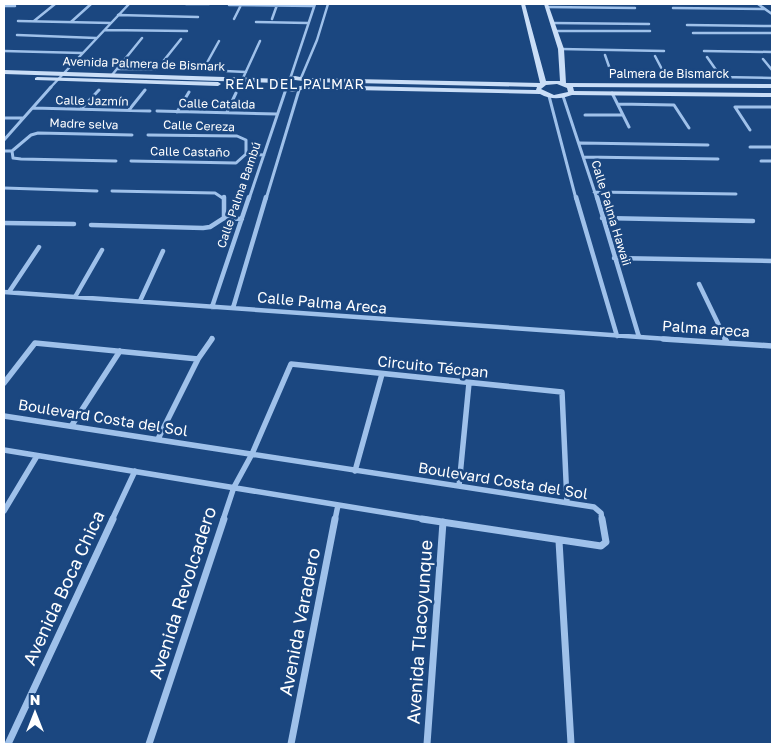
<svg xmlns="http://www.w3.org/2000/svg" width="776" height="748" viewBox="0 0 776 748" font-family="'Golos Text',sans-serif">
<style>
.lines{fill:none;stroke-linecap:round;stroke-linejoin:round}
.street-far4{stroke:#9fc1ea;stroke-width:2.5}
.street-far3{stroke:#9fc1ea;stroke-width:3}
.street-far2{stroke:#9fc1ea;stroke-width:4.5}
.street-far1{stroke:#9fc1ea;stroke-width:5.5}
.street{stroke:#9fc1ea;stroke-width:7}
.secondary{fill:#cadef7;fill-rule:evenodd}
.labels{text-anchor:middle;stroke-width:5;stroke-linejoin:round;paint-order:stroke}
.far-street-label{font-size:12px;fill:#fff;stroke:#1b4780}
.far-neighbourhood-label{font-size:14px;letter-spacing:1px;fill:#fff;stroke:#1b4780}
.street-label{font-size:15px;fill:#fff;stroke:#1b4780}
.near-street-label{font-size:18px;fill:#fff;stroke:#1b4780}
</style>
<rect width="100%" height="100%" fill="#1b4780"/>
<g class="lines">
<!-- street-far4 -->
<path class="street-far4" d="M 186,4 L 209,4
M 758,4 L 772,14
M 229,5 L 314,6
M 4,6 L 15,6
M 547,7 L 635,8
M 673,8 L 764,9
M 118,15 L 198,17
M 234,19 L 241,5
M 272,19 L 277,5
M 18,21 L 111,23
M 34,21 L 55,4
M 71,22 L 91,4
M 256,22 L 308,23
M 553,23 L 649,24
M 687,25 L 772,26
M 105,30 L 187,31
M 556,31 L 650,31
M 693,33 L 772,33
M 17,35 L 96,38
M 219,41 L 203,70 L 246,72
M 561,49 L 664,51
M 4,51 L 82,53
M 704,51 L 772,52
M 605,55 L 612,75 L 665,75 L 655,56
M 707,57 L 721,77 L 772,78
M 763,59 L 772,70
M 117,69 L 157,69 L 181,39
M 112,75 L 142,38
M 243,78 L 260,41
M 301,78 L 317,40 L 328,4
M 290,79 L 315,4
M 50,88 L 129,4"/>
<!-- street-far3 -->
<path class="street-far3" d="M 612,93 L 629,127
M 549,96 L 576,199
M 563,96 L 597,199
M 618,104 L 674,105 L 689,128
M 33,108 L 150,111
M 81,109 L 99,90
M 129,110 L 145,90
M 157,111 L 277,114
M 177,112 L 189,92
M 227,112 L 236,93
M 585,115 L 623,115
M 4,118 L 23,118
M 750,130 L 735,107 L 772,107
M 148,135 L 237,136 L 246,140 L 246,154
M 4,140 L 51,87
M 580,143 L 708,145
M 750,147 L 772,147
M 4,151 L 12,151
M 12,151 L 31,135 L 38,133 L 132,135
M 12,151 L 13,158 L 21,159 L 116,161
M 246,154 L 264,155
M 584,157 L 718,159
M 131,161 L 236,163 L 246,154
M 761,161 L 772,161
M 4,188 L 97,191
M 112,191 L 215,193 L 224,199
M 594,192 L 736,194
M 249,199 L 286,89
M 266,199 L 299,90"/>
<!-- street-far2 -->
<path class="street-far2" d="M 224,197 L 224,218
M 576,197 L 617,336
M 597,197 L 639,337
M 602,218 L 753,221
M 4,223 L 74,224
M 91,225 L 203,228 L 210,227 L 224,218 L 242,219
M 614,258 L 772,261
M 699,284 L 726,340
M 4,292 L 682,340
M 9,292 L 39,247
M 75,297 L 102,250
M 140,301 L 163,251
M 212,307 L 249,197
M 233,308 L 266,197
M 211,340 L 212,338"/>
<!-- street-far1 -->
<path class="street-far1" d="M 663,339 L 772,346
M 725,339 L 727,342
M 4,383 L 35,343 L 198,359
M 4,416 L 594,507 L 601,513 L 602,520
M 72,425 L 120,351
M 158,439 L 198,359 L 212,339
M 4,450 L 430,520
M 355,471 L 382,374
M 459,486 L 469,383
M 4,511 L 37,456
M 112,520 L 135,471
M 223,520 L 234,487 L 252,454 L 291,364 L 562,392 L 567,502
M 335,520 L 338,505"/>
<!-- street -->
<path class="street" d="M 422,519 L 601,546 L 606,542 L 602,519
M 559,541 L 571,744
M 8,744 L 113,519
M 149,744 L 224,519
M 291,744 L 335,519
M 427,744 L 443,522"/>
<!-- secondary -->
<path class="secondary" d="M 521,4 L 525,4 L 546,81 L 560,81 L 558,49 L 544,4 L 548,4 L 564,49 L 566,83 L 772,84 L 772,88 L 573,87 L 574,91 L 772,93 L 772,97 L 572,95 C 561,99 551,100 540,94 L 305,89 L 292,92 L 279,87 L 280,83 L 4,74 L 4,70 L 284,79 L 295,76 L 305,78 L 540,83 ZM 295,80 L 303,81 L 305,85 L 292,88 L 284,85 L 286,82 ZM 309,82 L 537,87 L 536,90 L 311,85 ZM 557,84 L 567,88 L 568,92 L 554,95 L 541,89 L 546,85 Z
M 37,77 L 218,82 L 221,84 L 218,86 L 35,80 L 35,78 Z"/>
</g>
<g class="labels">
<!-- far-street labels -->
<g class="far-street-label">
<text transform="translate(144 64) rotate(2)" y="4">Avenida Palmera de Bismark</text>
<text x="669" y="78">Palmera de Bismarck</text>
<text transform="translate(92 101) rotate(1)" y="4">Calle Jazmín</text>
<text transform="translate(217 104) rotate(1)" y="4">Calle Catalda</text>
<text transform="translate(84 124) rotate(2)" y="4">Madre selva</text>
<text transform="translate(199 126) rotate(2)" y="4">Calle Cereza</text>
<text transform="translate(190 152) rotate(1)" y="4">Calle Castaño</text>
<text transform="translate(239 195) rotate(-71)" y="4">Calle Palma Bambú</text>
<text transform="translate(611 213) rotate(73)" y="4">Calle Palma Hawaii</text>
</g>
<!-- far-neighbourhood labels -->
<g class="far-neighbourhood-label">
<text x="295" y="89">REAL DEL PALMAR</text>
</g>
<!-- street labels -->
<g class="street-label">
<text transform="translate(322 303) rotate(5)" y="5">Calle Palma Areca</text>
<text transform="translate(706 329) rotate(4)" y="5">Palma areca</text>
<text transform="translate(433 367) rotate(6)" y="5">Circuito Técpan</text>
<text transform="translate(103 418) rotate(9)" y="5">Boulevard Costa del Sol</text>
<text transform="translate(503 481) rotate(9)" y="5">Boulevard Costa del Sol</text>
</g>
<!-- near-street labels -->
<g class="near-street-label">
<text transform="translate(64 588) rotate(-65)" y="6">Avenida Boca Chica</text>
<text transform="translate(183 593) rotate(-72)" y="6">Avenida Revolcadero</text>
<text transform="translate(300 622) rotate(-79)" y="6">Avenida Varadero</text>
<text transform="translate(420 632) rotate(-86)" y="6">Avenida Tlacoyunque</text>
</g>
</g>
<!-- border -->
<rect width="776" height="748" fill="none" stroke="#ffffff" stroke-width="10"/>
<!-- north arrow -->
<g transform="translate(35 713)" stroke="#1b4780" stroke-width="4" paint-order="stroke">
<path d="M0-4L9 19L0 12L-9 19Z" fill="#ffffff"/>
<text y="-8" font-size="14" font-weight="bold" text-anchor="middle" fill="#ffffff">N</text>
</g>
</svg>
